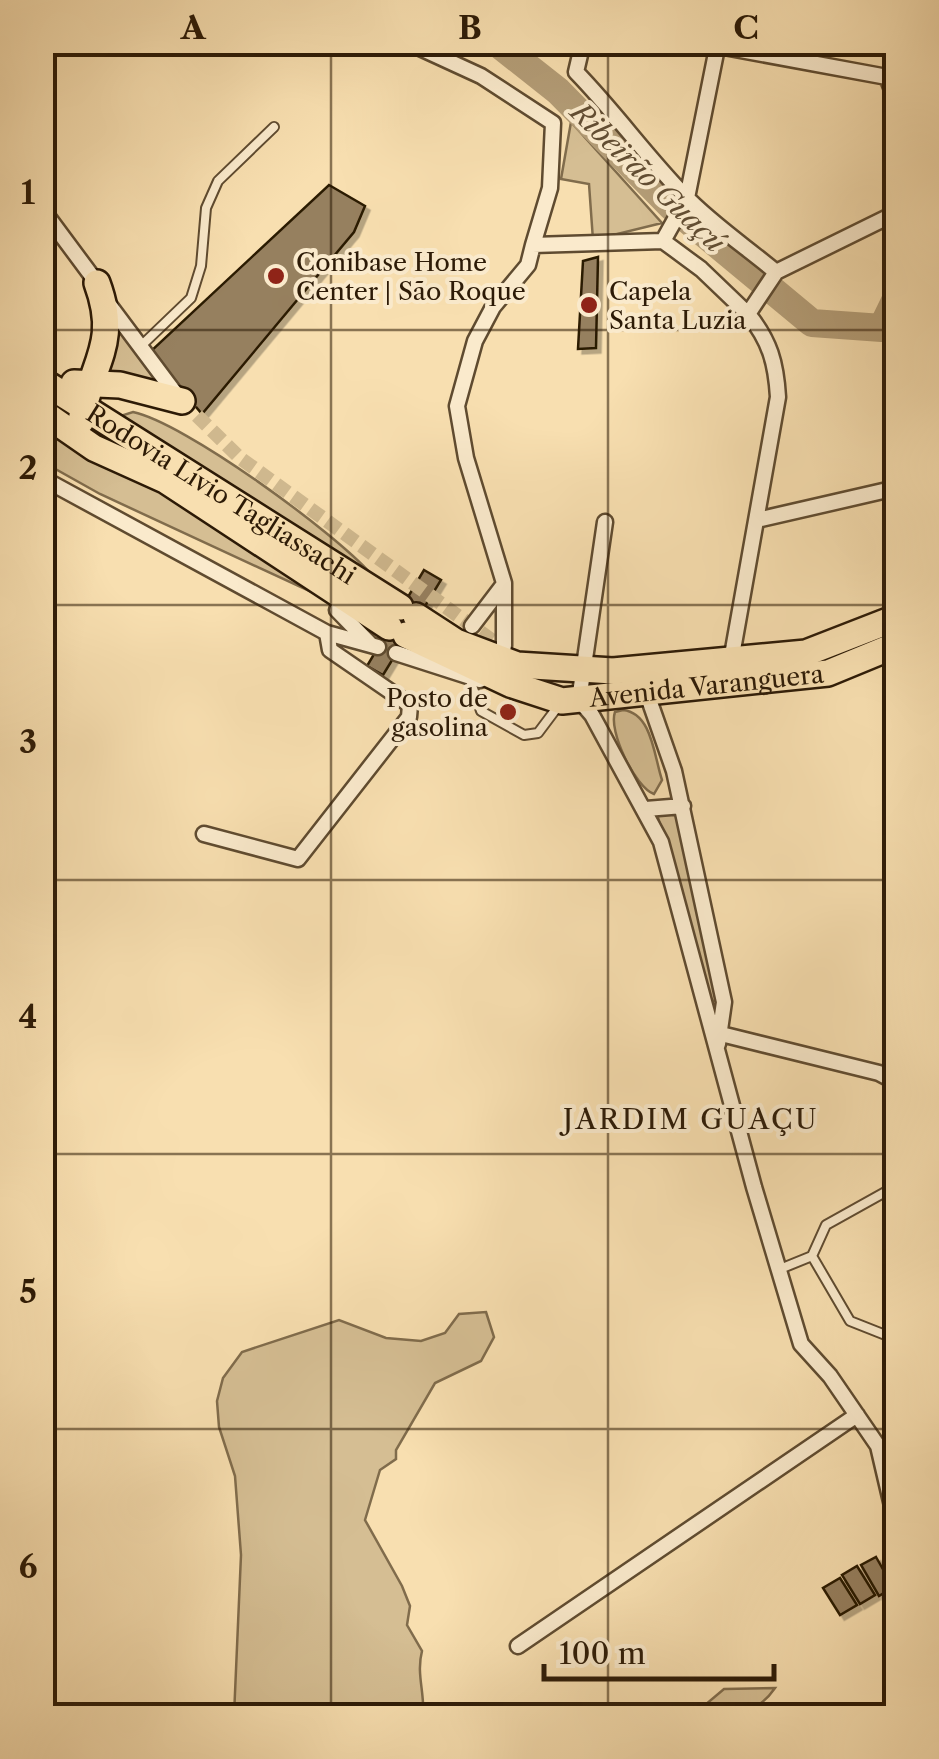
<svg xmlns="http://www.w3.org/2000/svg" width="939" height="1759" viewBox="0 0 939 1759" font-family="'Libre Caslon Text',serif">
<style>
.green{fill:#d5be93;stroke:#806c4c;stroke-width:2.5}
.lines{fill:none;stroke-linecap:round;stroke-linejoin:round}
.river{stroke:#b39c76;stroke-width:28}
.building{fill:#96805e;stroke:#2c1a06;stroke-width:2.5;filter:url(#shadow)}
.street-tunnel{stroke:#cfb88e;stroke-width:14;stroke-dasharray:14 7;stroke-linecap:butt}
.lane-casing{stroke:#5f4b30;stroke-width:12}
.street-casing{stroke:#5f4b30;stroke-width:19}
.highway-casing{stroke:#2c1a06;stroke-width:30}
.lane{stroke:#faeacc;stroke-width:8}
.street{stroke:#faeacc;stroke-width:14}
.highway{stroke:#f8dfb0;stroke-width:25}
.grid{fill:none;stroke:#2c1a06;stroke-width:2.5;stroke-opacity:0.55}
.poi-dot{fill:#8f2418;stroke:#faeacc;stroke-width:4}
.labels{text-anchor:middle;stroke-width:8;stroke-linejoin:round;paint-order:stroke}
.poi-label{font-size:25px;fill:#2c1a06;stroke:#faeacc;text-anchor:start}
.street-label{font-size:25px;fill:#2c1a06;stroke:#faeacc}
.water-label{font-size:28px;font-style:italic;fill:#624e33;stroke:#faeacc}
.neighbourhood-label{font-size:28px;letter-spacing:2.5px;fill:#2c1a06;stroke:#faeacc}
.neatline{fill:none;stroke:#2c1a06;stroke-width:4}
.grid-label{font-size:32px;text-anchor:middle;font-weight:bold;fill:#2c1a06}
</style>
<defs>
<filter id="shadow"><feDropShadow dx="4.5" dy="4.5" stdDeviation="0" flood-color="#0004"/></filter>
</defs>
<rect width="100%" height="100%" fill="#f8dfb0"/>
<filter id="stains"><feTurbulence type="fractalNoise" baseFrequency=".002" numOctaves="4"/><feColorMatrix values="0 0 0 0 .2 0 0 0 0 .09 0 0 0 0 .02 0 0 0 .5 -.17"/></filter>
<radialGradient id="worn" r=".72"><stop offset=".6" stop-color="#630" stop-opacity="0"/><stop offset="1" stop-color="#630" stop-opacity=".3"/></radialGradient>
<!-- green -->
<path class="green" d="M 571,122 L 662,223 L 593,240 L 589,184 L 561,179 Z
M 116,324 L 163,389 L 103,375 Z
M 133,412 C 185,423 334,532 371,574 L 114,418 Z
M 42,420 L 327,587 L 331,601 L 100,494 L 43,462 Z
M 623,710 C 652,713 654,756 662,780 L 654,794 C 635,787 608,731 615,712 Z
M 677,811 L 717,998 L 712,1003 L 657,814 Z
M 486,1312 L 494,1337 L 481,1361 L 435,1383 L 396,1450 L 396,1459 L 380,1470 L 365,1520 L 402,1586 L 410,1606 L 407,1625 L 422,1651 C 416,1674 425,1693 423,1716 L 234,1716 L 241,1555 L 235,1476 L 219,1427 L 217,1401 L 223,1378 L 242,1352 L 339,1320 L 386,1338 L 421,1341 L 445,1333 L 459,1314 Z
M 775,1688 C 752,1722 719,1717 681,1716 L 698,1711 L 724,1689 Z"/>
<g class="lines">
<!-- river -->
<path class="river" d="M 496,42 L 558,91 L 671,206 L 812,323 L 882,328 L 896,299"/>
</g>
<!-- building -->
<path class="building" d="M 329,185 L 365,206 L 354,232 L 202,414 L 150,352 Z
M 598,257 L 596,348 L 578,349 L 583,261 Z
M 424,570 L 441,580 L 383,675 L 367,666 Z
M 876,1557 L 893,1587 L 879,1596 L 861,1565 Z
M 857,1566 L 875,1595 L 860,1604 L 842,1575 Z
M 840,1578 L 857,1605 L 840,1615 L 823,1588 Z"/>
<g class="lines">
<!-- street-tunnel -->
<path class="street-tunnel" d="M 182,401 L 240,458 L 508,652"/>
<!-- lane casing -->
<g class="lane-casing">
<path id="lane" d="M 142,345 L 191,298 L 201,266 L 206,208 L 218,181 L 274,127
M 469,677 L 481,711 L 524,735 L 538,733 L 559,705
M 812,1256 L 826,1225 L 896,1186
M 780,1269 L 812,1256 L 850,1321 L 893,1338"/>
</g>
<!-- street casing -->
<g class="street-casing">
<path id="street" d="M 407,42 L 481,76 L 553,123 L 550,188 L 533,245
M 583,42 L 576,72 C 615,112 646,156 685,196 C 712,224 746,247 776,272
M 697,42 L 887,77 L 896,100
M 42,209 L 100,287
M 663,241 L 687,198 L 717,48
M 110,306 L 181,401
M 42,478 L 327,633 L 378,647
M 757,520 L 896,488
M 605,522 L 579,700 L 592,715 L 661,842 L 754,1187 L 801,1344 L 830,1376 L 878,1446 L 896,1523
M 337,610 L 371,645
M 472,626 L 504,584
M 504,646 L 504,583 L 466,458 L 457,406 L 475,341 L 493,307 L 528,265 L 533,245 L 663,241 L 701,269 L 748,314 L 776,272 L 896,213
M 396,653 L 480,680
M 731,661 L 778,397 C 776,363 770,341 748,314
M 646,691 L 674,771 L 724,1002 L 718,1044
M 646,809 L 683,806
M 204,834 L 298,859 L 409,717 L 410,705 L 330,650 L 327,633
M 713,1032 L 879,1073 L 896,1082
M 518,1646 L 857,1415"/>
</g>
<!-- highway casing -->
<g class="highway-casing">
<g id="highway">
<path id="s1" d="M 42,381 L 400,607"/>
<path d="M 74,383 L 120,385 L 182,401"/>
<path d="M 42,412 L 94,448 L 165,480 L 389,627"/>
<path d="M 81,421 C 91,362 120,345 97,283"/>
<path d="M 416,616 L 456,642 L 517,665 L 613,671 L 806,653 L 896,618"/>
<path id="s2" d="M 406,635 L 510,684 L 562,701 L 828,673 L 896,645"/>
</g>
</g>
<!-- lane -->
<use href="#lane" class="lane"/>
<!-- street -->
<use href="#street" class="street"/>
<!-- highway -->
<use href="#highway" class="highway"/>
</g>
<!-- grid -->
<path class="grid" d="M 331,42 L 331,1716M 608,42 L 608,1716M 42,330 L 896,330M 42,605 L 896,605M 42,880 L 896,880M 42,1154 L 896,1154M 42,1429 L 896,1429"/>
<!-- markers -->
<g class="poi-dot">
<circle cx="276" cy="276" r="10"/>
<circle cx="589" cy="305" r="10"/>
<circle cx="508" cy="712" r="10"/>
</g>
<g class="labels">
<!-- poi labels -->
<g class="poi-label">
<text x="296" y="271">Conibase Home<tspan x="296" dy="29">Center | São Roque</tspan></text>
<text x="609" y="300">Capela<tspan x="609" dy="29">Santa Luzia</tspan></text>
<text x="488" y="707" text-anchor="end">Posto de<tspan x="488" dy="29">gasolina</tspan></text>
</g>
<!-- street labels -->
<g class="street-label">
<text dy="9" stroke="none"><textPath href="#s1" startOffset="212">Rodovia Lívio Tagliassachi</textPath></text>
<text dy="9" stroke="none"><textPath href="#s2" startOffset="315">Avenida Varanguera</textPath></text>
</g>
<!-- water labels -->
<g class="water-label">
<text transform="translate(648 177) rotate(44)" y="10">Ribeirão Guaçú</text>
</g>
<!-- neighbourhood labels -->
<g class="neighbourhood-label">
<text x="691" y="1129">JARDIM GUAÇU</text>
</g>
</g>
<!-- margin -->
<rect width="939" height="1759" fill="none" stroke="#f8dfb0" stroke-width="110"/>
<!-- scale -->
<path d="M544 1664v15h230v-15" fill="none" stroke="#2c1a06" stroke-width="5"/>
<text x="559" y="1664" font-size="30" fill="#2c1a06" stroke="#faeacc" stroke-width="8" paint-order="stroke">100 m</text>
<rect x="55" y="55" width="829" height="1649" class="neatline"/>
<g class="grid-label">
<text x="193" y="39">A</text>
<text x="470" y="39">B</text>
<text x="746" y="39">C</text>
<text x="28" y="204">1</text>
<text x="28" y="479">2</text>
<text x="28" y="753">3</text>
<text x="28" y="1028">4</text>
<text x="28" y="1303">5</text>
<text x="28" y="1578">6</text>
</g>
<rect width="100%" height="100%" filter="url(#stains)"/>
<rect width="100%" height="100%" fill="url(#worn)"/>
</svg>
